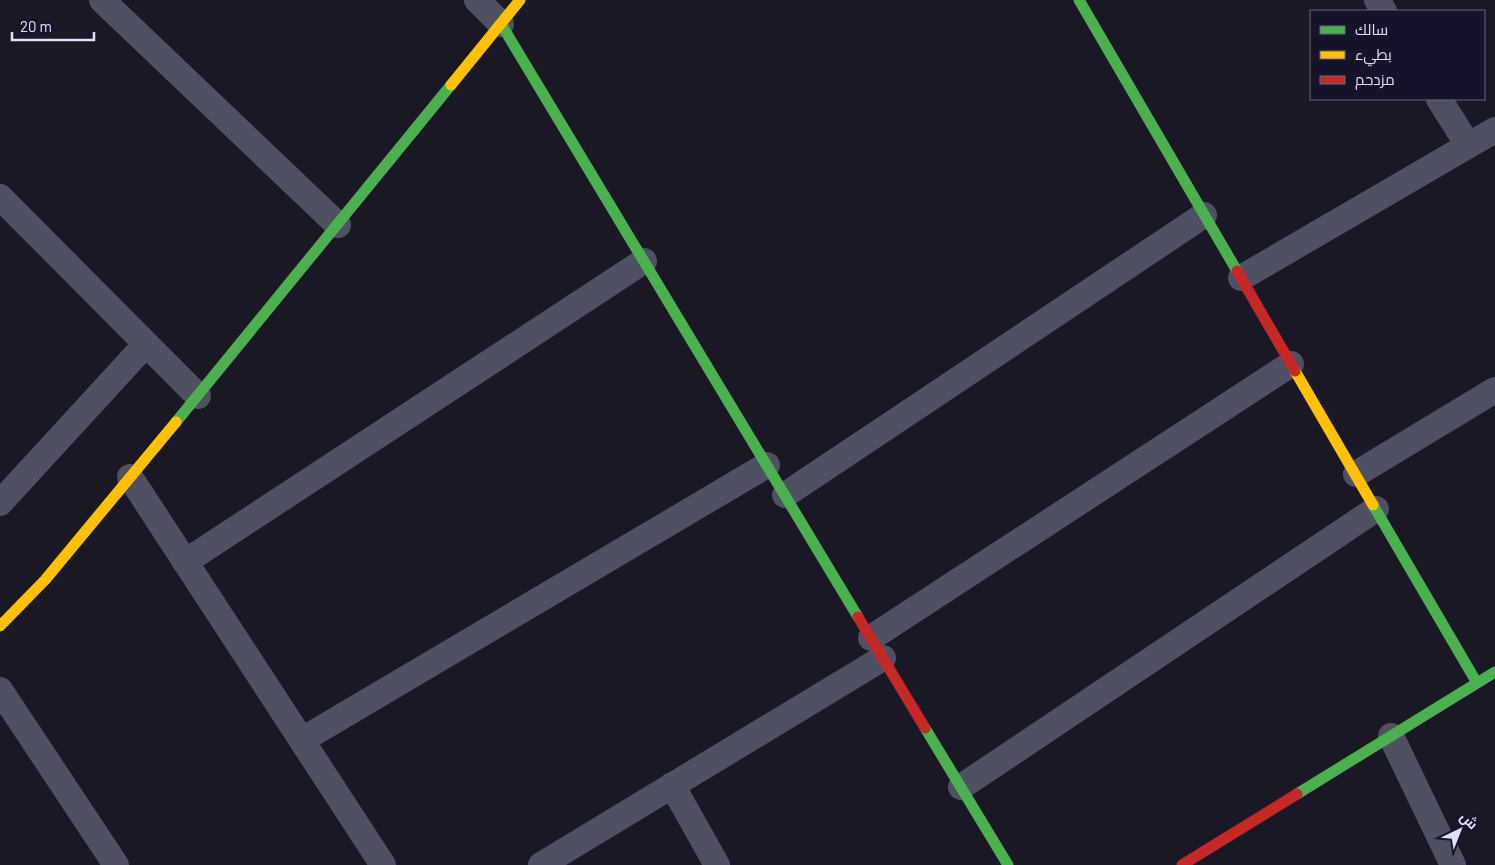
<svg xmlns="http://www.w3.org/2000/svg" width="1495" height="865" viewBox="0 0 1495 865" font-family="Barlow,Cairo,sans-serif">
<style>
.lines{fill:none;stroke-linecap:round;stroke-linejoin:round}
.street{stroke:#505063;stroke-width:26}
.fast{stroke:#4caf50;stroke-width:11}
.slow{stroke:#ffc107;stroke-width:11}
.jam{stroke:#c62828;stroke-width:11}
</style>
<rect width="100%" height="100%" fill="#1a1824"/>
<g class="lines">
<!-- street -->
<path class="street" d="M 102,0 L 338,225
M 477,0 L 501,24
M 1377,0 L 1384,11
M 1439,99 L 1468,145
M 0,197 L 198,396
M 1241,278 L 1495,130
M 1356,474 L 1495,390
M 130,477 L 383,865
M 785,495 L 1204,215
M 0,503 L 146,344
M 185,562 L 644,261
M 871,638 L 1291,364
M 0,690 L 116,865
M 1391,736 L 1453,865
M 302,740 L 767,465
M 672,785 L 717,865
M 961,787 L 1376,509
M 541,865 L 883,658"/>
<!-- fast -->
<path class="fast" d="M 1079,0 L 1237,271
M 501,24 L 858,617
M 176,422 L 451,85
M 1373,505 L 1477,683
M 925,728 L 1008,865
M 1297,794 L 1495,672"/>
<!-- slow -->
<path class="slow" d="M 451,85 L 520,0
M 1295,371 L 1373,505
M 0,626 L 45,580 L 176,422"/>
<!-- jam -->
<path class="jam" d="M 1237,271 L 1295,371
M 858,617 L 925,728
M 1182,865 L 1297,794"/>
</g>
<!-- legend -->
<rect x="1310" y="10" width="175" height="90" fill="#161428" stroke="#67667c"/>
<rect x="1320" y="26" width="25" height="8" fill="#4caf50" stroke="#67667c"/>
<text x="1355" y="35" font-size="15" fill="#e1e0fb">سالك</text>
<rect x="1320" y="51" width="25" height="8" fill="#ffc107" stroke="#67667c"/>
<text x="1355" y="60" font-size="15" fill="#e1e0fb">بطيء</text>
<rect x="1320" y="76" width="25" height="8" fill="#c62828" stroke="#67667c"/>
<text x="1355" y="85" font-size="15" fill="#e1e0fb">مزدحم</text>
<!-- north arrow -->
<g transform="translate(1460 830) rotate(43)" stroke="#161428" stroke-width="4" paint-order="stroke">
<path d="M0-4L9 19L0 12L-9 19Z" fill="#e1e0fb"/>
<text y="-8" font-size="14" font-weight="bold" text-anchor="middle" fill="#e1e0fb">ش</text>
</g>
<!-- scale -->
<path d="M12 32v8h82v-8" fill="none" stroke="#e1e0fb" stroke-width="2.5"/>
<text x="20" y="32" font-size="15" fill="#e1e0fb" stroke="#161428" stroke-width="4" paint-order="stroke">20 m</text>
</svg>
